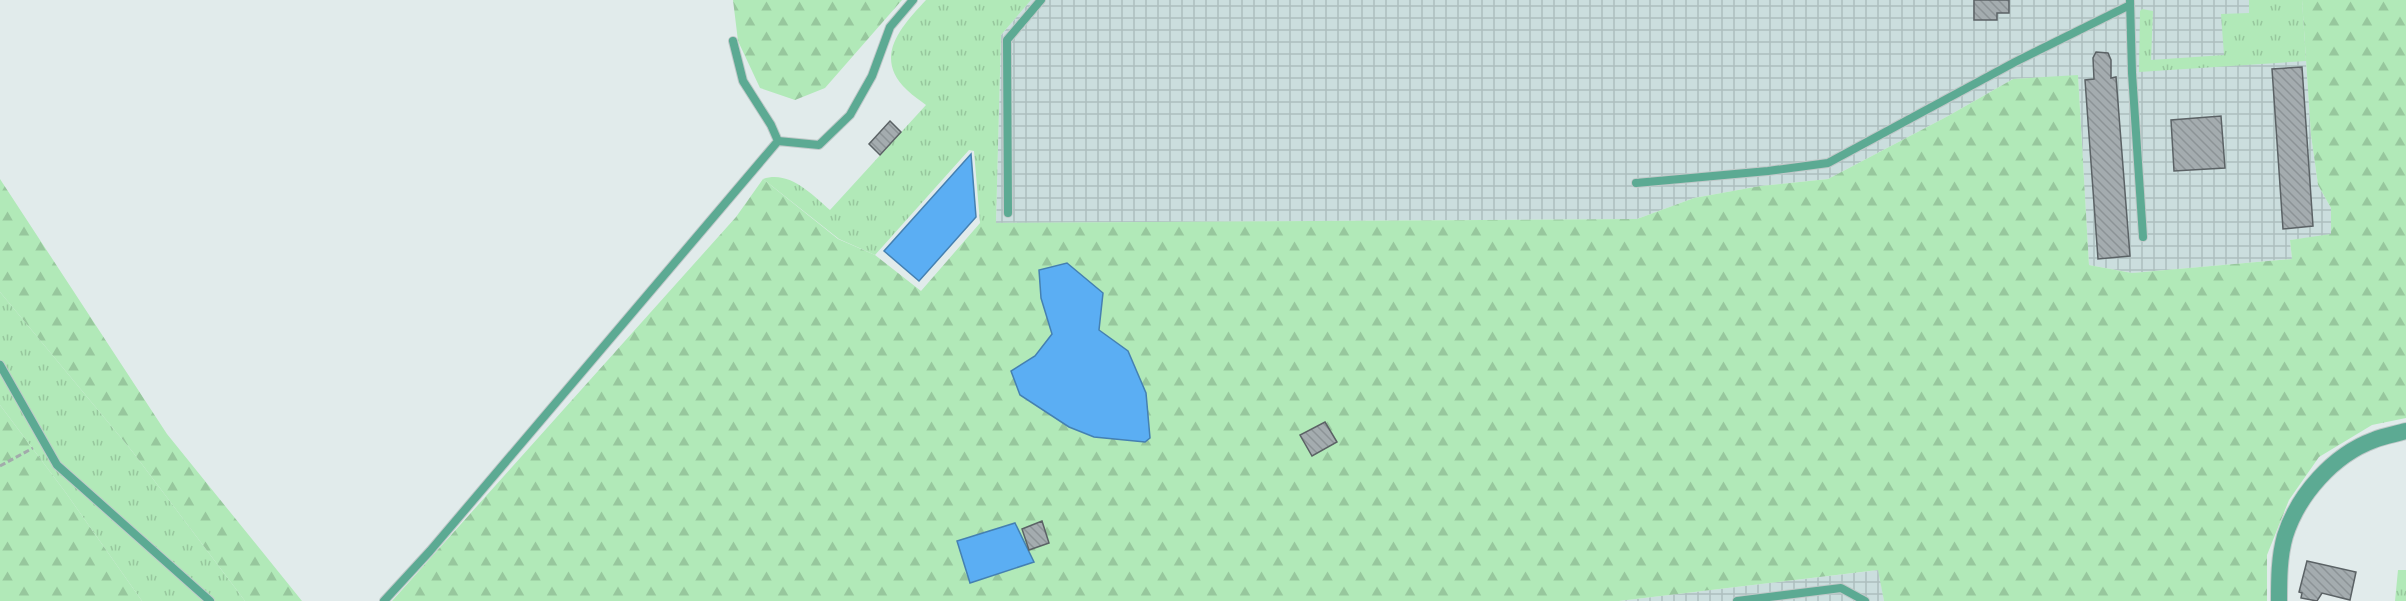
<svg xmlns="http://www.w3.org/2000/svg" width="2406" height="601" viewBox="0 0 2406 601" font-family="Poppins,sans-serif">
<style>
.industrial{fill:url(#industrial-grid)}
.grass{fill:url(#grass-tufts)}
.forest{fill:url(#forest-firs)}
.water{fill:#5baef3;stroke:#4580b1;stroke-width:1.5}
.building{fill:url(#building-back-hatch);stroke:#5b6265;stroke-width:1.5}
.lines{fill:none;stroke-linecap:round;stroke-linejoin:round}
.service-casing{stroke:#c0c9c9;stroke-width:10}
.tertiary-casing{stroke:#c0c9c9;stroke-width:18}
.path{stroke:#a2abab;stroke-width:3;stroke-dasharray:6 3;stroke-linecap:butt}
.service{stroke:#5caa93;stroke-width:8}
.tertiary{stroke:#5caa93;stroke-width:16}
</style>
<defs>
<pattern id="industrial-grid" width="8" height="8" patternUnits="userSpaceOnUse" patternTransform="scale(1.5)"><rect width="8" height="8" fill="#cbdede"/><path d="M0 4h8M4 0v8" fill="none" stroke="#adbebe"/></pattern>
<pattern id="grass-tufts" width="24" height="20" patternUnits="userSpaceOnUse" patternTransform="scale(1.5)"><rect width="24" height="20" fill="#b1e9b8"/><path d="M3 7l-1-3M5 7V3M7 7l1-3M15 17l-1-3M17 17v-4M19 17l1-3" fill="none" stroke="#97c79d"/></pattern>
<pattern id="forest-firs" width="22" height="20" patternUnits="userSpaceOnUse" patternTransform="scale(1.5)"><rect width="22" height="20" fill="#b1e9b8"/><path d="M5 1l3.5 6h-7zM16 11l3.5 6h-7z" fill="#97c79d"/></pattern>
<pattern id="building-back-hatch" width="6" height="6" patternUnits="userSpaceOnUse" patternTransform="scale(1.5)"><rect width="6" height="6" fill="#a4acaf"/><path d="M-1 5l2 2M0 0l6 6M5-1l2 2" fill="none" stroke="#8c9396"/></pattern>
</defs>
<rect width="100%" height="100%" fill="#e1ebeb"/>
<!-- industrial -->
<path class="industrial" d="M 1031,0 L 2302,0 L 2311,135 L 2318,185 L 2331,208 L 2331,235 L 2290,240 L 2292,259 L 2132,273 L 2089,265 L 2078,76 L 2013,79 L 1948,116 L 1828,179 L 1760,186 L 1694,198 L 1637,219 L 996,223 L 1001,35 Z
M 1879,570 L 1884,601 L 1619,601 Z"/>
<!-- grass -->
<path class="grass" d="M 926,0 L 1031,0 L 1001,35 L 996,223 L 980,223 L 974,151 L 969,150 L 875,255 L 839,239 L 763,179 C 790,170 812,195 830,210 L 926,105 C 920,100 913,96 907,90 C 872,57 902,26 926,0 Z
M 2249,0 L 2302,0 L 2306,61 L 2139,72 L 2140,11 L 2142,9 L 2153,11 L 2151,60 L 2224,55 L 2221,14 L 2249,13 Z
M 0,292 L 132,451 L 245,601 L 142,601 L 66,493 L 0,405 Z
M 2398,570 L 2406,570 L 2406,601 L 2395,601 Z"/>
<!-- forest -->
<path class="forest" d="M 733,0 L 902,0 L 825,88 L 795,100 L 760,88 L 738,41 Z
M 2302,0 L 2406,0 L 2406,418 L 2372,425 L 2319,457 L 2289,500 L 2267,555 L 2267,601 L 1884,601 L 1878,570 L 1619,601 L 392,601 L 736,217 L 763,179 L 838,239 L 875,255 L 921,291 L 980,223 L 1637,219 L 1694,198 L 1760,186 L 1828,179 L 1948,116 L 2013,79 L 2078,75 L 2089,265 L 2132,273 L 2292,259 L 2290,240 L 2331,234 L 2331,208 L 2318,185 L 2311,135 Z
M 0,179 L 167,434 L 302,601 L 245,601 L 132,451 L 0,292 Z
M 0,405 L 66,493 L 142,601 L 0,601 Z"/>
<!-- water -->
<path class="water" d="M 971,154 L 976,217 L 919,281 L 884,251 Z
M 1067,263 L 1103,293 L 1099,330 L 1128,351 L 1146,393 L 1150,438 L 1145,442 L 1094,437 L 1069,427 L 1020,395 L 1011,371 L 1035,356 L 1052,334 L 1041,298 L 1039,270 Z
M 1015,523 L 1034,562 L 970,583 L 957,541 Z"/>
<!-- building -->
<path class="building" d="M 1974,0 L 2009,0 L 2009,13 L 1997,13 L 1997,20 L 1974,20 Z
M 2096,52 L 2108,53 L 2111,60 L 2111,78 L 2116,77 L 2130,256 L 2098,259 L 2085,80 L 2094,79 L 2093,58 Z
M 2302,67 L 2313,226 L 2283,229 L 2272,69 Z
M 2221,116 L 2225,168 L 2174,171 L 2171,120 Z
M 890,121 L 901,132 L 880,155 L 869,144 Z
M 1325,422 L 1337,442 L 1312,456 L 1300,435 Z
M 1042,521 L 1049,543 L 1029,550 L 1022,529 Z
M 2307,561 L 2356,572 L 2350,600 L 2322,593 L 2317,601 L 2301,598 L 2302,593 L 2299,592 Z"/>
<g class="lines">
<!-- service casing -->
<g class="service-casing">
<path id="service" d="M 2130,0 L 2132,73 L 2143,237
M 733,41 L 743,81 L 771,125 L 778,141 L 819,145 L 850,115 L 872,76 L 890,27 L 913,0
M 1636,183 L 1768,171 L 1828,163 L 2015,62 L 2130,5
M 1008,213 L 1007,40 L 1041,0
M 0,365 L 57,465 L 210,601
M 384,601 L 430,551 L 778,141
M 1737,601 L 1841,588 L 1865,601"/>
</g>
<!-- tertiary casing -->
<g class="tertiary-casing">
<path id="tertiary" d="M 2279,601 C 2279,580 2279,557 2285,536 C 2298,495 2333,455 2374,440 C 2384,436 2396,434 2406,431"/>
</g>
<!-- path -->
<path class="path" d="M 0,466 L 33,448"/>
<!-- service -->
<use href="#service" class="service"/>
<!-- tertiary -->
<use href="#tertiary" class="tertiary"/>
</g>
</svg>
